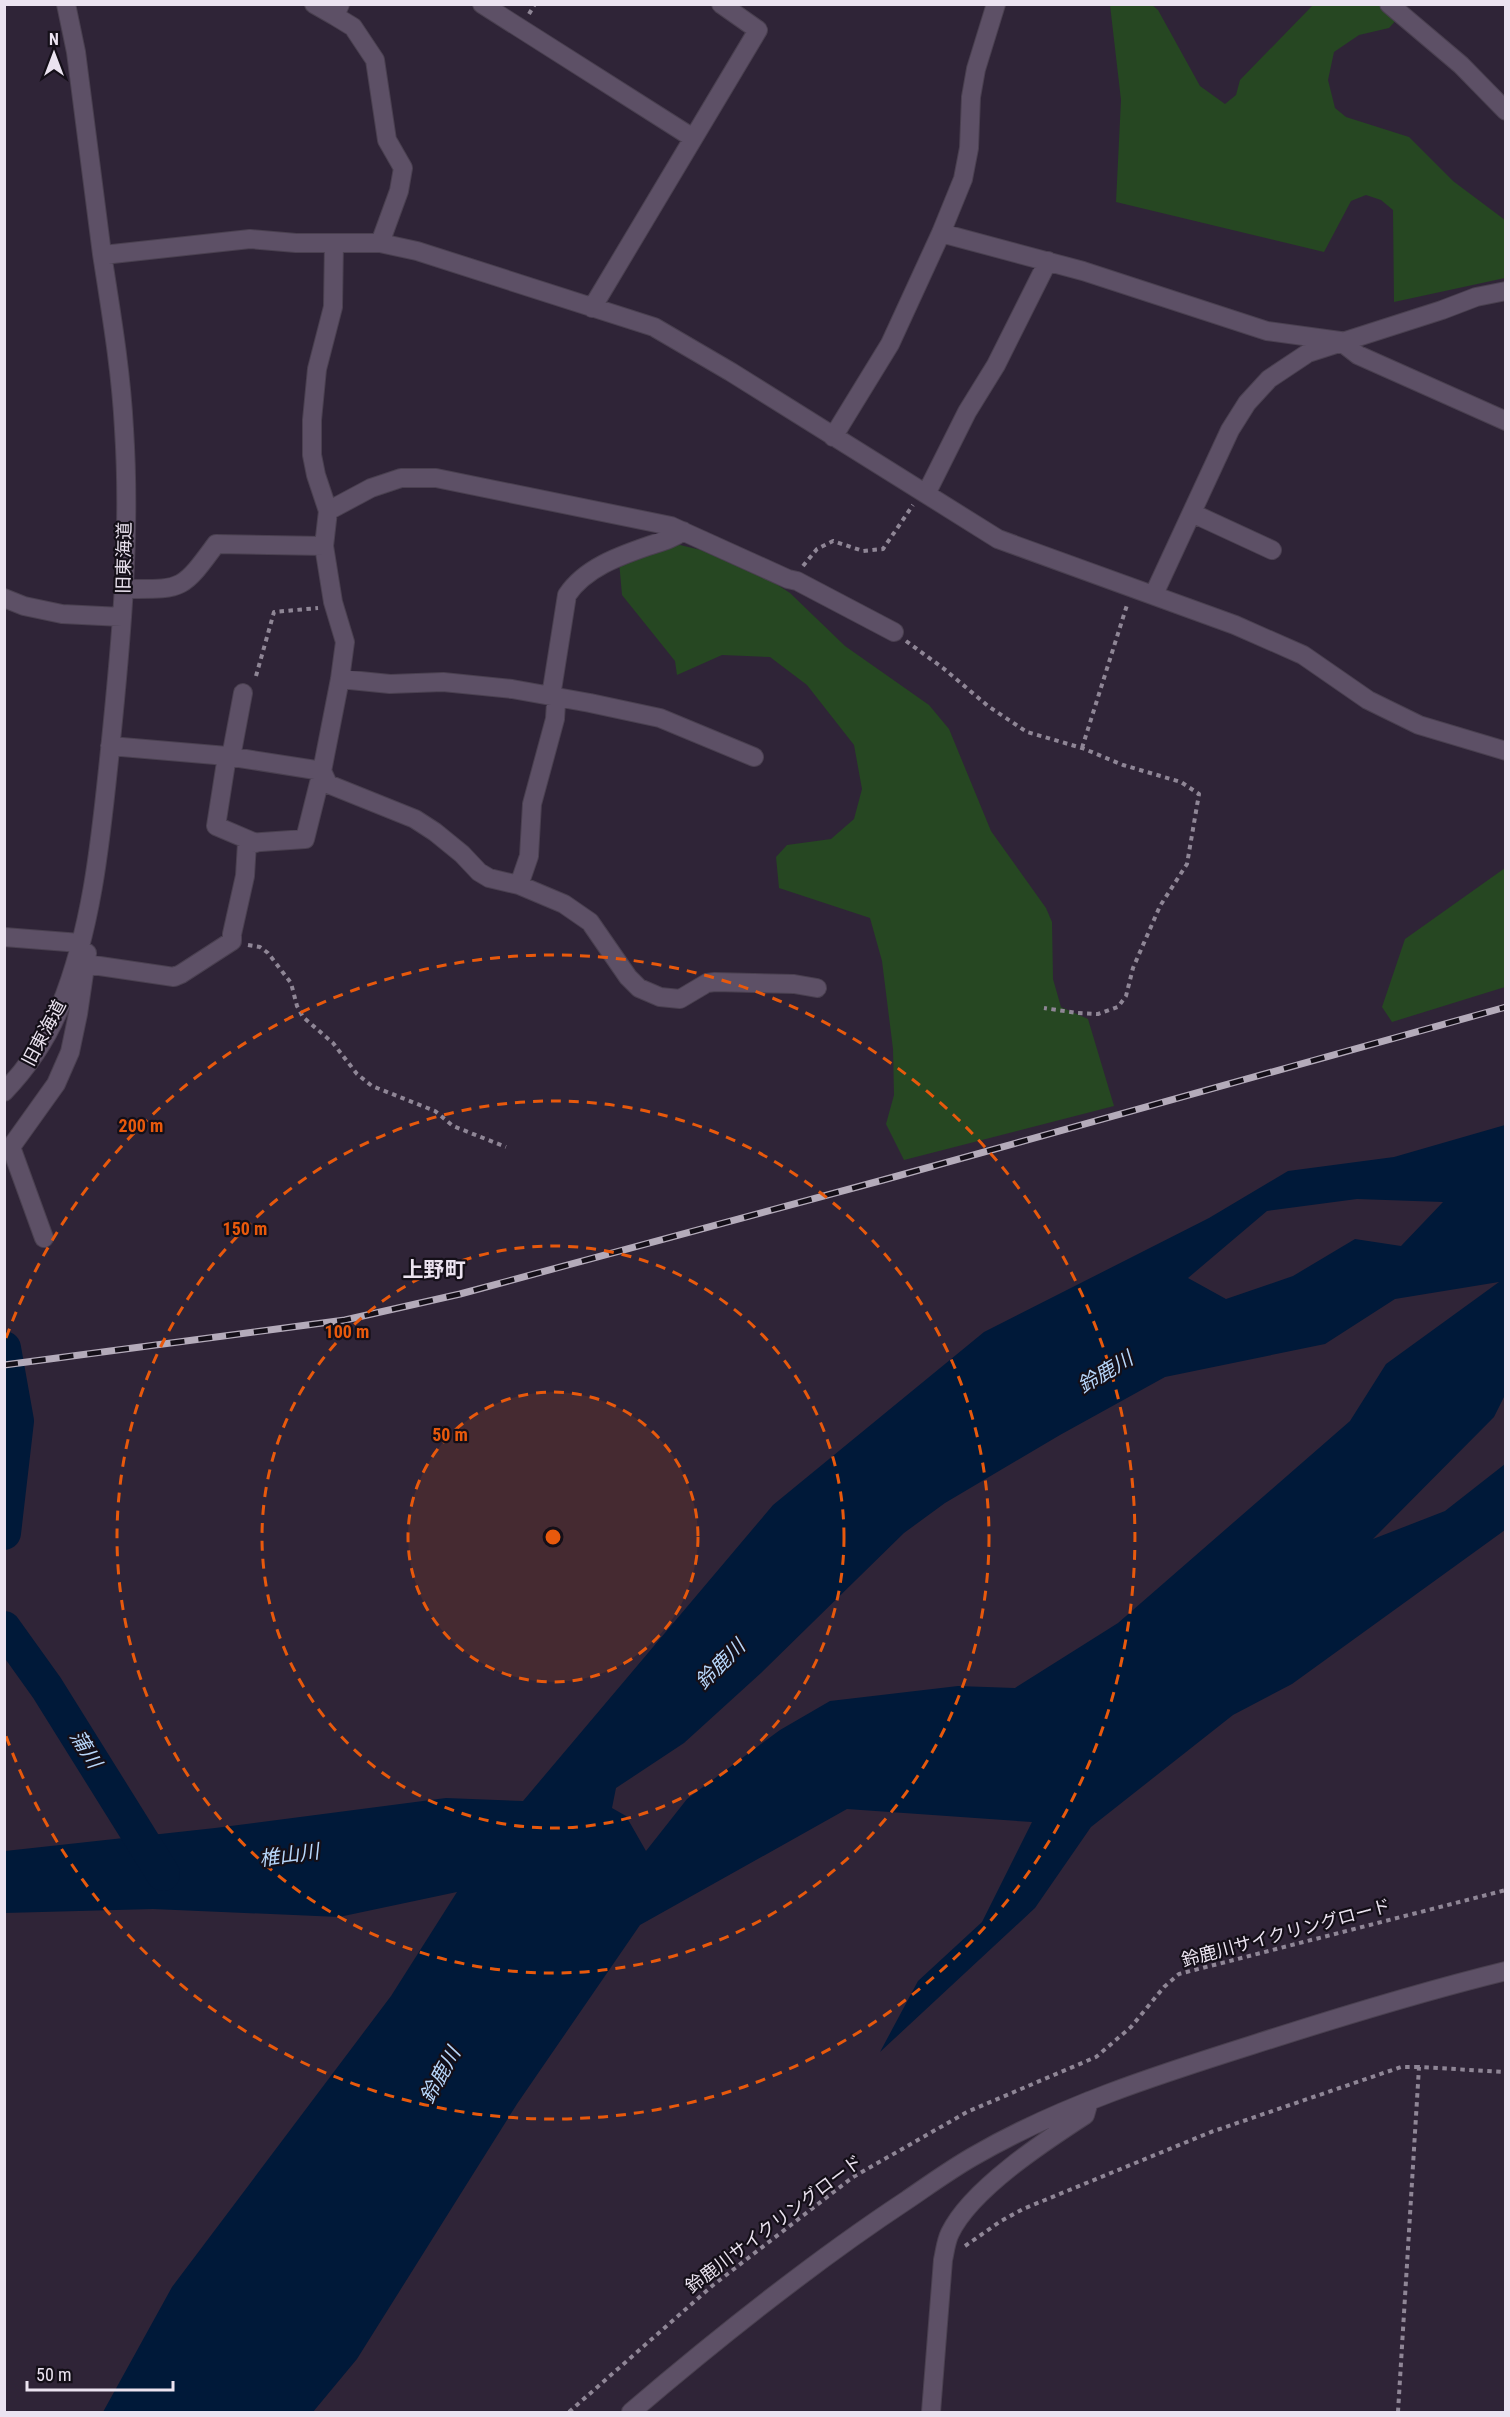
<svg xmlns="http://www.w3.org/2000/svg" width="1510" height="2417" viewBox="0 0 1510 2417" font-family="'Roboto Condensed','Noto Sans JP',sans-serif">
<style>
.green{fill:#264722}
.water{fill:#001939;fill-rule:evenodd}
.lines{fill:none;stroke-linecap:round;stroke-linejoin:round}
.river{stroke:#001939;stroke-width:34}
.minor-casing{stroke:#4a4050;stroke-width:20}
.path{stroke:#8f8696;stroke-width:4;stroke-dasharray:4.5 4.5;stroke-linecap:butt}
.minor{stroke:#5d5066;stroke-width:18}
.rail-casing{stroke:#b4abba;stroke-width:7}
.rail{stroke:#140f18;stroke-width:4.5;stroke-dasharray:14;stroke-linecap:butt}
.ring{fill:none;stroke:#e8590c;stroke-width:3;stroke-dasharray:10 8}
.labels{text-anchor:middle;stroke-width:4.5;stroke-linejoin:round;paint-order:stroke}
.street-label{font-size:18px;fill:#ebe3f0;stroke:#140f18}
.water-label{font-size:20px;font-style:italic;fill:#b8d7fb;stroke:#140f18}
.quarter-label{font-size:21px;font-weight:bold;fill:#ebe3f0;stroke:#140f18}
.centre{fill:#e8590c;stroke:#140f18;stroke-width:3}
.ring-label{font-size:18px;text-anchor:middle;font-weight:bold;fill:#e8590c;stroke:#140f18;stroke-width:4.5;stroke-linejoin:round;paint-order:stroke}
</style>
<rect width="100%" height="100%" fill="#2f2437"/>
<!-- green -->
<path class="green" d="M 1110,5 L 1152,5 L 1158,10 L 1200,86 L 1225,104 L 1236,95 L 1240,80 L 1313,5 L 1384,5 L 1399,17 L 1389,28 L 1359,35 L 1334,52 L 1328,80 L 1335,108 L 1346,117 L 1409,137 L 1453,181 L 1505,220 L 1505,278 L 1394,302 L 1393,210 L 1381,200 L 1366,195 L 1351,201 L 1324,252 L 1116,202 L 1121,100 Z
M 680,545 L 738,559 L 790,593 L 845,646 L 929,705 L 949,729 L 991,831 L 1046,908 L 1052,922 L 1053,979 L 1061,1007 L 1088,1019 L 1114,1106 L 904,1160 L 886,1124 L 894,1095 L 893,1049 L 882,961 L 870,918 L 779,888 L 776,857 L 787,845 L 831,839 L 854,819 L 862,789 L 854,745 L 807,685 L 770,657 L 722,655 L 677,675 L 675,661 L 622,595 L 618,550 Z
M 1505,868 L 1505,987 L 1392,1022 L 1382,1007 L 1405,939 Z"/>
<!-- water -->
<path class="water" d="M 1505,1125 L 1505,1395 L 1494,1417 L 1373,1539 L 1445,1511 L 1505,1464 L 1505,1530 L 1292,1684 L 1233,1715 L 1091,1827 L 1035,1908 L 880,2052 L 918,1981 L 982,1922 L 1032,1822 L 847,1809 L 640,1925 L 517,2104 L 357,2359 L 313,2412 L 103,2412 L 172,2287 L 391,1996 L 457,1892 L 339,1917 L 153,1909 L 5,1913 L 5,1851 L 215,1828 L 446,1798 L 523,1801 L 773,1505 L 984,1332 L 1209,1218 L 1288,1171 L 1394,1157 ZM 1357,1199 L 1443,1202 L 1401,1246 L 1355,1239 L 1293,1276 L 1226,1299 L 1188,1278 L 1267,1211 ZM 1499,1282 L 1386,1364 L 1350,1421 L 1118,1623 L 1015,1688 L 958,1686 L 830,1701 L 780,1730 L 687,1799 L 646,1851 L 626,1816 L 612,1808 L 616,1788 L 684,1743 L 761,1673 L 904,1533 L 945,1503 L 1060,1435 L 1165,1377 L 1325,1344 L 1395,1299 Z"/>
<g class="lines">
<!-- river -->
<path class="river" d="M 4,1348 L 17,1421 L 4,1533
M 4,1628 L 47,1688 L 163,1874"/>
<!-- minor casing -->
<g class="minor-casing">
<path id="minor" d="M 314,4 L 335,16
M 340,4 L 335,16 L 353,27 L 375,60 L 387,140 L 403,168 L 399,191 L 380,243
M 482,4 L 693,138
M 1389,4 L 1461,65 L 1506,111
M 941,233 L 1083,271 L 1267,331 L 1340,341 L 1358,355 L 1506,421
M 103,255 L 250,239 L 296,243 L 380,243 L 417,251 L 654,327 L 731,372 L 998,539 L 1235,625 L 1303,655 L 1368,700 L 1419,725 L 1506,751
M 592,308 L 758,30 L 721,4
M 833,437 L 890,344 L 941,233 L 963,179 L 969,148 L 971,97 L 976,69 L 996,4
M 926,494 L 967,412 L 996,365 L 1048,261
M 328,511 L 371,488 L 401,478 L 436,478 L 671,526 L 788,579 L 797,581 L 894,632
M 1192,513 L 1272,550
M 124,589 C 182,589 181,592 216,544 L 324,546
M 1154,594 L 1230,430 L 1247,403 L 1269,379 L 1308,353 L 1442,310 L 1476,297 L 1506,291
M 4,598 L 24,606 L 62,614 L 122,617
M 340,679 L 390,684 L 443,682 L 512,689 L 590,703 L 660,718 L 754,757
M 110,746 L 227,756 L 322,771 L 328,784 L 415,819 L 435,832 L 462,854 L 479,872 L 489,878 L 519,885 L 564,904 L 590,922 L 628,977 L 639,988 L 660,997 L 680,999 L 707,983 L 715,982 L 794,984 L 817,988
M 227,756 L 216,826 L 256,843
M 231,757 L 243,693
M 519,885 L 529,856 L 532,804 L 555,719 L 556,703 L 551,696 L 567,595 C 585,568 619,556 648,546 C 660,542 673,539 683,531
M 4,937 L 80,943
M 86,964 L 174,977 L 181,974 L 232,941 L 232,934 L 245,876 L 247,843 L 305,839 L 322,771 L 340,679 L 345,642 L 333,602 L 324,546 L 328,511 L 316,475 L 312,455 L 312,420 L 317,369 L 333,307 L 334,243
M 4,1092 C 28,1067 47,1039 60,1007 C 93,926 101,836 110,750 C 121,644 131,536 124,429 C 121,370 111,312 102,254 C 93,187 85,119 76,52 L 66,4
M 44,1238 L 11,1147 L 56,1084 L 70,1052 L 78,1014 L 87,953
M 631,2412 C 719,2337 810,2264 907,2200 C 929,2185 951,2169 974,2156 C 1060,2106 1157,2075 1252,2045 C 1336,2018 1420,1992 1506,1971
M 931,2412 L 943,2260 C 945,2251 946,2241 950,2233 C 971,2189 1045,2141 1085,2115 L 1089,2101"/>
</g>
<!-- path -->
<path class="path" d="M 529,14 L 535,4
M 803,566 L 817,549 L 833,541 L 863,551 L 883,549 L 913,505
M 906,641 L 943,668 L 988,706 L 1027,732 L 1082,748 L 1123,765 L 1181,782 L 1199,794 L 1187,864 L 1160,906 L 1133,968 L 1126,996 L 1118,1007 L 1098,1014 L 1077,1013 L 1044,1008
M 256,676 L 274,612 L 318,608
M 1082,748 L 1127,605
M 248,945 L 260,947 L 268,953 L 291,983 L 297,1006 L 303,1017 L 333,1043 L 357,1074 L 372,1086 L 435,1111 L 453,1126 L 506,1147
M 965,2246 L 1001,2221 L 1023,2209 L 1211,2132 L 1401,2067 L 1419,2067
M 569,2412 L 712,2286 L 853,2177 L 967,2112 L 1096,2057 L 1131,2027 L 1164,1987 L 1179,1974 L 1506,1890
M 1398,2412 L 1419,2067 L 1506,2072"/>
<!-- minor -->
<use href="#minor" class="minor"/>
<!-- rail casing -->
<g class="rail-casing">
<path id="rail" d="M 4,1365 L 345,1320 L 460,1294 L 883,1180 L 1506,1007"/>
</g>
<!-- rail -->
<use href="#rail" class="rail"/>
</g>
<!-- distance rings -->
<circle cx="553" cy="1537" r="145" fill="#e8590c" fill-opacity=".12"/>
<g class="ring">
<circle cx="553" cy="1537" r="145"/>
<circle cx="553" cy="1537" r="291"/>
<circle cx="553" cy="1537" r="436"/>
<path d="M6 1338A582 582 0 1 1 6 1736"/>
</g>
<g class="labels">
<!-- street labels -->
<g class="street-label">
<text transform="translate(124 558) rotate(-89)" y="6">旧東海道</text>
<text transform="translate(44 1033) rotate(-62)" y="6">旧東海道</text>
<text transform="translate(1286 1933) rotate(-15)" y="6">鈴鹿川サイクリングロード</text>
<text transform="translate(774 2224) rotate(-37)" y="6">鈴鹿川サイクリングロード</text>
</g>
<!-- water labels -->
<g class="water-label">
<text transform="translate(1105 1372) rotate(-31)" y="7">鈴鹿川</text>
<text transform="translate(720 1664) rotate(-45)" y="7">鈴鹿川</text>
<text transform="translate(86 1749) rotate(58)" y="7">蒲川</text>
<text transform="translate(289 1855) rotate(-8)" y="7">椎山川</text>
<text transform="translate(440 2075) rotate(-61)" y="7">鈴鹿川</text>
</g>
<!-- quarter labels -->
<g class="quarter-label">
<text x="434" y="1277">上野町</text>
</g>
</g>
<circle cx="553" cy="1537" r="9" class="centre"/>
<g class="ring-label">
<text x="141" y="1132">200 m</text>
<text x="245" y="1235">150 m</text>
<text x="347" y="1338">100 m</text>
<text x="450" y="1441">50 m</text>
</g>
<!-- border -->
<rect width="1510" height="2417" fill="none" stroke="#ebe3f0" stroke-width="12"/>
<!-- north arrow -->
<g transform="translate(54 54)" stroke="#140f18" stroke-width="4.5" paint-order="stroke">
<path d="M0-4.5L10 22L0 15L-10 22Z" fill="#ebe3f0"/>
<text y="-9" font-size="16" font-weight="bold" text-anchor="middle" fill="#ebe3f0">N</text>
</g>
<!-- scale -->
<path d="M27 2381v9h146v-9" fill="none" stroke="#ebe3f0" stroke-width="3"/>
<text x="36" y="2381" font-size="18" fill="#ebe3f0" stroke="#140f18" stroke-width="4.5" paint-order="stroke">50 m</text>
</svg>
